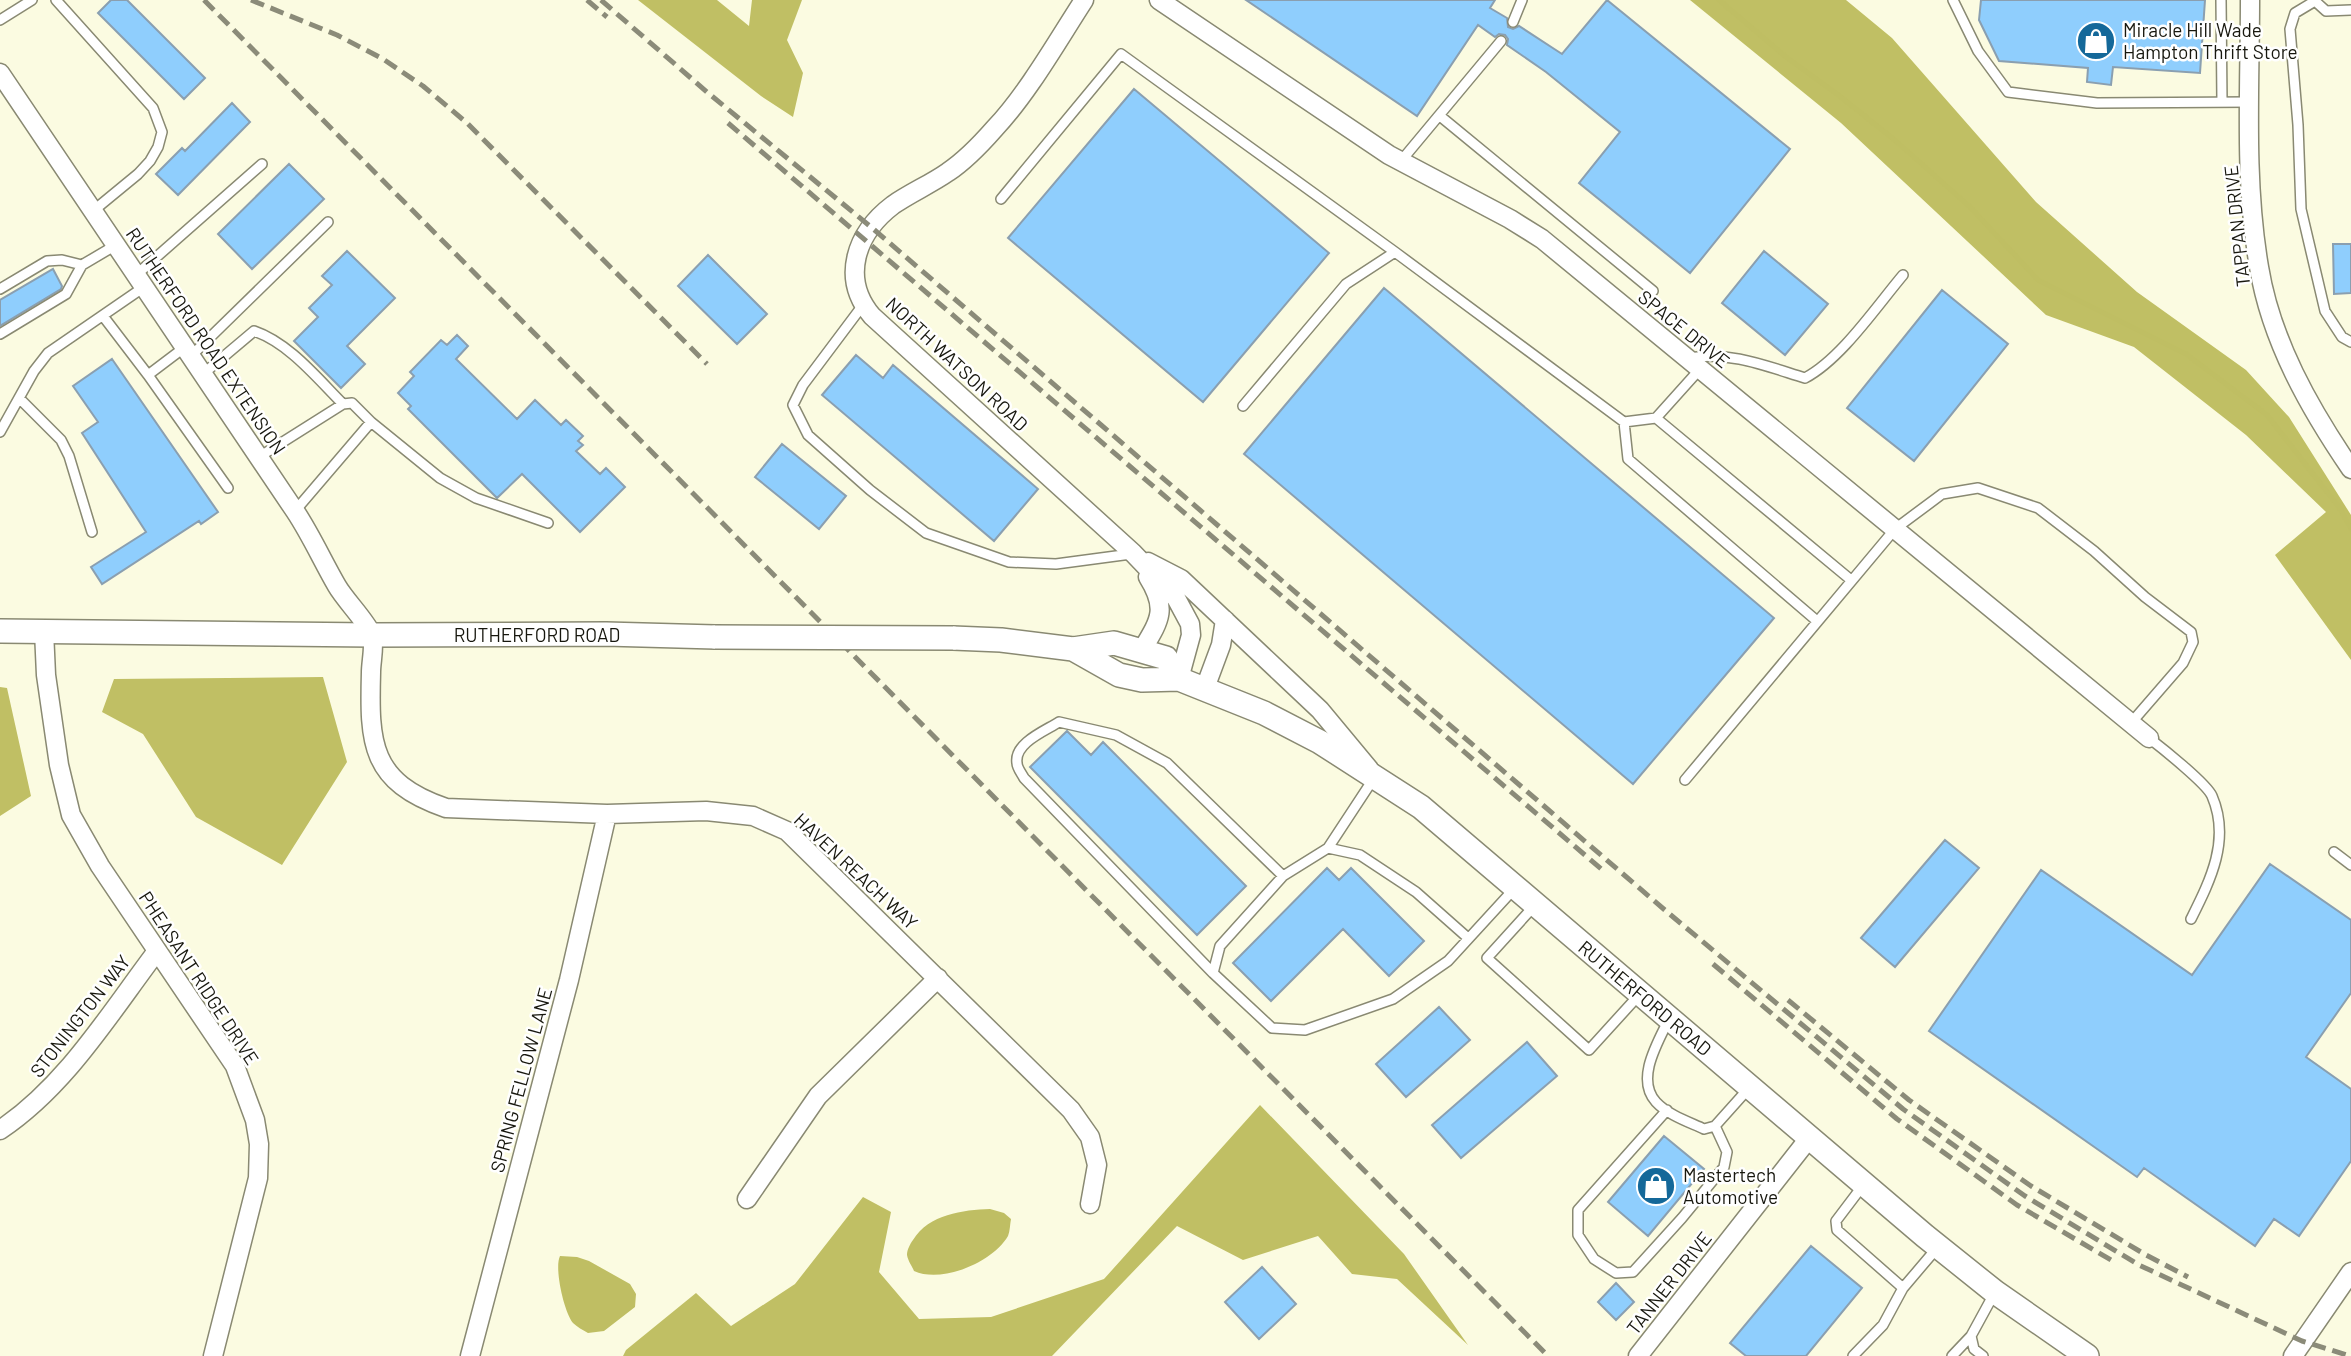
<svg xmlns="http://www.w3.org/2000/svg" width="2351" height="1356" viewBox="0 0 2351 1356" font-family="Barlow,sans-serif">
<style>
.forest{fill:#c0bf64}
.water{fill:#bfbe63}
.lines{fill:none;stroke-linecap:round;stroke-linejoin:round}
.stream{stroke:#bfbe63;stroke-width:5}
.building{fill:#8fcefd;stroke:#8a9fb0;stroke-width:2}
.service-casing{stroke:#898972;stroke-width:12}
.minor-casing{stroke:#898972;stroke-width:21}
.tertiary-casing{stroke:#898972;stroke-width:26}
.service{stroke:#fff;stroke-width:9}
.minor{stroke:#fff;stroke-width:18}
.tertiary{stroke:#fff;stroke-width:23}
.rail{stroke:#8b8b79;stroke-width:5;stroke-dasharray:14 7;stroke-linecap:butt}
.tertiary-bridge-casing{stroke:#898972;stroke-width:26;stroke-linecap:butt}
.tertiary-bridge{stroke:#fff;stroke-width:23}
.labels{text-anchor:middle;stroke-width:5;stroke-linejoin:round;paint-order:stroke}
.poi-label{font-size:19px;fill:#17170e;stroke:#fff;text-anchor:start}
.street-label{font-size:19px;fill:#17170e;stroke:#fff}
</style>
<rect width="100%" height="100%" fill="#fbfbe1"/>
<!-- forest -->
<path class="forest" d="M 638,0 L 717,0 L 749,26 L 752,0 L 802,0 L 787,40 L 803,73 L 793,117 L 761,96 Z
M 1690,0 L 1846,0 L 1892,38 L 2036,202 L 2137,292 L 2246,370 L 2289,417 L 2351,515 L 2351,660 L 2275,555 L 2326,512 L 2246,435 L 2134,347 L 2046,315 L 1841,123 Z
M 323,677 L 347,762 L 282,865 L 196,817 L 143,734 L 102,712 L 114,679 Z
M 0,687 L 7,688 L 31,796 L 0,816 Z
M 1260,1105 L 1404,1254 L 1468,1345 L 1397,1279 L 1352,1274 L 1318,1236 L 1243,1260 L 1177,1226 L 1052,1356 L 623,1356 L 626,1350 L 696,1293 L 731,1326 L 795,1284 L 863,1197 L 891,1212 L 879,1272 L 919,1319 L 991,1317 L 1104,1279 Z"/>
<!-- water -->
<path class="water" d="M 990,1209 L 1004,1213 L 1011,1219 C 1010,1224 1010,1231 1008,1236 C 993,1262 942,1284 914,1271 C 912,1266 908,1261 907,1255 C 907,1250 910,1244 913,1240 C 929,1214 963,1210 990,1209 Z
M 560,1256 L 577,1257 L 589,1261 L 630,1284 L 636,1294 L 635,1307 L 604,1331 L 588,1333 C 583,1330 577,1327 573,1323 C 564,1312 554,1268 560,1256 Z"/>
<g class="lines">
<!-- stream -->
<path class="stream" d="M 1719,0 L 1786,57 L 1841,97 L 1897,142 L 1970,207 L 2038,280 L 2186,354 L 2267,415 L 2341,510 L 2351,529"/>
</g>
<!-- building -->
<path class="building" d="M 111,0 L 127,0 L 205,78 L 184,99 L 98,13 Z
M 1246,0 L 1495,0 L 1490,8 L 1507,18 L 1508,27 L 1513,29 L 1519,26 L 1562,54 L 1607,0 L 1790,149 L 1690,273 L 1579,183 L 1620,132 L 1546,72 L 1507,45 L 1508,39 L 1505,35 L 1499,34 L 1495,37 L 1478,25 L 1417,116 Z
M 1981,0 L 2205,0 L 2200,73 L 2113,67 L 2111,85 L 2087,82 L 2088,68 L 1999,61 L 1979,20 Z
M 1134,89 L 1329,253 L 1203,402 L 1008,238 Z
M 232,103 L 250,122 L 178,195 L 156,174 L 182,148 L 185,151 Z
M 289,164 L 324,199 L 252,269 L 218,234 Z
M 2333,244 L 2351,244 L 2351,293 L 2334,294 Z
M 347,251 L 395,298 L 347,346 L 365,364 L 341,388 L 294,341 L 318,317 L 309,308 L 332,285 L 322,276 Z
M 1764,251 L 1828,304 L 1785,355 L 1722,303 Z
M 708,255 L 767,314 L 737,344 L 678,286 Z
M 53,269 L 62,286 L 61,289 L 0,326 L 0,300 Z
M 1384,288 L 1774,618 L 1633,784 L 1244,454 Z
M 1942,290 L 2008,344 L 1914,461 L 1847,408 Z
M 457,335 L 468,346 L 456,359 L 517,419 L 535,400 L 561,425 L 566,420 L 583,436 L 578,441 L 583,445 L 576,451 L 600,474 L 606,468 L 625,487 L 580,532 L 522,474 L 497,498 L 408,409 L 411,406 L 398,393 L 414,376 L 410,372 L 441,340 L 447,345 Z
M 856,355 L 883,378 L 893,365 L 1038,489 L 994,541 L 822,395 Z
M 112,359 L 218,512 L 201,524 L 199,521 L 102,584 L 91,567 L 146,532 L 82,433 L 98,422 L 73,386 Z
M 782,444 L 846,496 L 819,529 L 755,477 Z
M 1067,731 L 1091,755 L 1103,742 L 1246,886 L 1197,935 L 1030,767 Z
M 1945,840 L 1979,868 L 1895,967 L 1861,938 Z
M 2270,864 L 2351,920 L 2351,993 L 2306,1057 L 2351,1089 L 2351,1161 L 2299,1236 L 2274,1219 L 2255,1246 L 2144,1168 L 2137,1177 L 1929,1031 L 2041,870 L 2192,975 Z
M 1327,868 L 1339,880 L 1351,868 L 1424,941 L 1389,976 L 1343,929 L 1271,1001 L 1233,963 Z
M 1439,1007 L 1470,1040 L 1406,1097 L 1376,1064 Z
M 1527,1042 L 1557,1076 L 1461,1158 L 1432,1125 Z
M 1664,1136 L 1704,1169 L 1648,1236 L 1608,1202 Z
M 1811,1246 L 1862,1288 L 1806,1356 L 1746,1356 L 1730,1343 Z
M 1262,1267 L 1296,1304 L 1259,1339 L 1225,1302 Z
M 1616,1283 L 1634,1302 L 1616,1320 L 1598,1302 Z"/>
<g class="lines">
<!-- service casing -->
<g class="service-casing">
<path id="service" d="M 56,0 L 153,108 L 162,132 L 158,147 L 150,161 L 138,174 L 93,211
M 1953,0 L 1978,51 L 2008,92 L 2097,103 L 2250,102
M 2221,0 L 2222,102
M 2351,10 L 2326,11 L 2315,1 L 2295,13 L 2290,29 L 2298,125 L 2301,209 L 2325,311 L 2342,337 L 2351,342
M 0,20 L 32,0
M 1513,22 L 1522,0
M 1440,116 L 1653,291
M 1401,161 L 1501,41
M 1001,199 L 1121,54 L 1395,252 L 1624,422 L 1656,418 L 1700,369
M 136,275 L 262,164
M 0,289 L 47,261 L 62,260 L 82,265
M 863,305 L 803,385 L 793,405 L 808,435 L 870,490 L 926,533 L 1009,562 L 1056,564 L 1131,554
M 103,316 L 148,375
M 0,334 L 66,294 L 82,265 L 116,245
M 185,347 L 148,375 L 228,488
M 191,356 L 328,222
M 1689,358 C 1730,351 1766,366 1805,378 C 1841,359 1876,307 1903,275
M 203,374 L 254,331 C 289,343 317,378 343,404
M 19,398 L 61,440 L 69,456 L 92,532
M 1243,406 L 1346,284 L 1395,252
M 1656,418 L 1851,580
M 1624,422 L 1628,459 L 1817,621
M 0,432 L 34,371 L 48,353 L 144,287
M 259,457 L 343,404 L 352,403 L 371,422
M 295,511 L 371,422 L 440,478 L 476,498 L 548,523
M 2149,738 C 2162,748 2207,784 2212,796 C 2231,840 2210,881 2191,919
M 1374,778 L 1328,848 L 1360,855 L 1416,892 L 1468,938
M 1685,780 L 1895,529 L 1942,494 L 1978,488 L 2038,508 L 2094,551 L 2145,597 L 2191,632 L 2193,642 L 2183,663 L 2131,723
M 2334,852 L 2351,865
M 1283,876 L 1220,946 L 1213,973 L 1272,1028 L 1305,1030 L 1393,999 L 1448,961 L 1514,889
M 1535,905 L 1487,958 L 1589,1050 L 1639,995
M 1213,973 L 1024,778 C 1022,774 1017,768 1017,763 C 1014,743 1045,731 1059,722 L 1116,735 L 1167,763 L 1283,876 L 1328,848
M 1669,1019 C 1658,1042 1635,1079 1656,1102 C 1668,1115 1689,1122 1704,1129 L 1715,1126 L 1749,1088
M 1667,1110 L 1578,1210 L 1578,1235 L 1594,1259 L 1616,1273 L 1633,1272 L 1682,1218 L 1724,1167 L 1727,1152 L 1715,1126
M 1864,1184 L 1836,1221 L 1837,1230 L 1903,1288 L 1937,1248
M 1853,1356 L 1883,1325 L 1903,1288
M 1952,1356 L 1971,1336
M 1983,1356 L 1974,1349 L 1971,1336 L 1995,1292"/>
</g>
<!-- minor casing -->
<g class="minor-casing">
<path id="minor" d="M 1084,0 C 1058,40 1028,93 995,128 C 981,144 966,160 948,172 C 931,184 910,193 893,205 C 856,233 840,278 872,316 L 1133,553 L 1176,598 L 1190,624 L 1191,635 L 1179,679
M 1159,0 L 1389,155 L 1510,219 L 1542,239 L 2149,738
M 2250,0 C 2250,88 2244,180 2259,267 C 2271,341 2310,409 2351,469
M 0,73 L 295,511 C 311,535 323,562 337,586 C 345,600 367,622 372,635 C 375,645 371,662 371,672 C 369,743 370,782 446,808 L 607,814 L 706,811 L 753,816 L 787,831 L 1071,1110 L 1090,1137 L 1097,1165 L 1090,1204
M 1148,562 L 1181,579 L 1285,677 L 1320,710 L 1369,769
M 44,631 L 46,675 L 59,765 L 71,815 L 100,866 L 235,1066 L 255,1120 L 259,1144 L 258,1178 L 213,1356
M 1142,650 C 1160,620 1168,609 1148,577
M 1205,688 L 1221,645 L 1225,620
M 0,1130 C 66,1086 110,1013 157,951
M 747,1199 L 818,1096 L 938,978
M 470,1356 L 569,980 L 607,814
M 1638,1356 L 1810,1137
M 2293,1356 L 2351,1272"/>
</g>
<!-- tertiary casing -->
<g class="tertiary-casing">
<path id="tertiary" d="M 0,631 L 372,635 L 606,634 L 715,637
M 953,638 L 1001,640 L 1073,649 L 1114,643 L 1166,658 L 1179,679
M 1073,649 L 1119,675 L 1142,680 L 1179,679 L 1264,713 L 1320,742 L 1421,807 L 1925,1236 L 1995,1292 L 2087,1356"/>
</g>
<!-- service -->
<use href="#service" class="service"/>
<!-- minor -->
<use href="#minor" class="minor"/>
<!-- tertiary -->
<use href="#tertiary" class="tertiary"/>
<!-- rail -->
<path class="rail" d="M 204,0 L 1548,1356
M 251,0 L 337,35 L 383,59 L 423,86 L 467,123 L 707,364
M 587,0 L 607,17
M 601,0 L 707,92 L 871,227 L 1666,911 L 1903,1109 L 2025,1196 L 2139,1265 L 2302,1341 L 2350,1356
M 728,123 L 1606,873
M 1713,964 L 1897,1119 L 2017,1205 L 2111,1260
M 1788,1000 L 1909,1100 L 2031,1186 L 2146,1255 L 2188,1277"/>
<!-- tertiary-bridge casing -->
<g class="tertiary-bridge-casing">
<path id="tertiary-bridge" d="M 715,637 L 953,638"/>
</g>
<!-- tertiary-bridge -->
<use href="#tertiary-bridge" class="tertiary-bridge"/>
</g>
<!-- icons -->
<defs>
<g id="shop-disc" transform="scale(2.0125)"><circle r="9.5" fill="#146899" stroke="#fff"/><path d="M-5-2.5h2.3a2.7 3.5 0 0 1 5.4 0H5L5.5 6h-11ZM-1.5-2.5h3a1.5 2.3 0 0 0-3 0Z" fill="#fff"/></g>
</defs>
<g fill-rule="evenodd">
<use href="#shop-disc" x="2096" y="41"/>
<use href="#shop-disc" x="1656" y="1186"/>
</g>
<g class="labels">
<!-- poi labels -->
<g class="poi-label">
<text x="2123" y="37">Miracle Hill Wade<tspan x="2123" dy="22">Hampton Thrift Store</tspan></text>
<text x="1683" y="1182">Mastertech<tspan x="1683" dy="22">Automotive</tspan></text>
</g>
<!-- street labels -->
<g class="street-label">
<text transform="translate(2237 226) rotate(-96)" y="7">TAPPAN DRIVE</text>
<text transform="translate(1684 329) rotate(39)" y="7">SPACE DRIVE</text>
<text transform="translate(206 341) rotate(56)" y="7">RUTHERFORD ROAD EXTENSION</text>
<text transform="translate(957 364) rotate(43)" y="7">NORTH WATSON ROAD</text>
<text x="537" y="642">RUTHERFORD ROAD</text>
<text transform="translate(856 871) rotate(43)" y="7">HAVEN REACH WAY</text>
<text transform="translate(199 978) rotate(57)" y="7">PHEASANT RIDGE DRIVE</text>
<text transform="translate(1645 998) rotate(40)" y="7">RUTHERFORD ROAD</text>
<text transform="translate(80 1016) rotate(-52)" y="7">STONINGTON WAY</text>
<text transform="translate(521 1080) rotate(-75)" y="7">SPRING FELLOW LANE</text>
<text transform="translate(1669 1283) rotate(-52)" y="7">TANNER DRIVE</text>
</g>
</g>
</svg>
